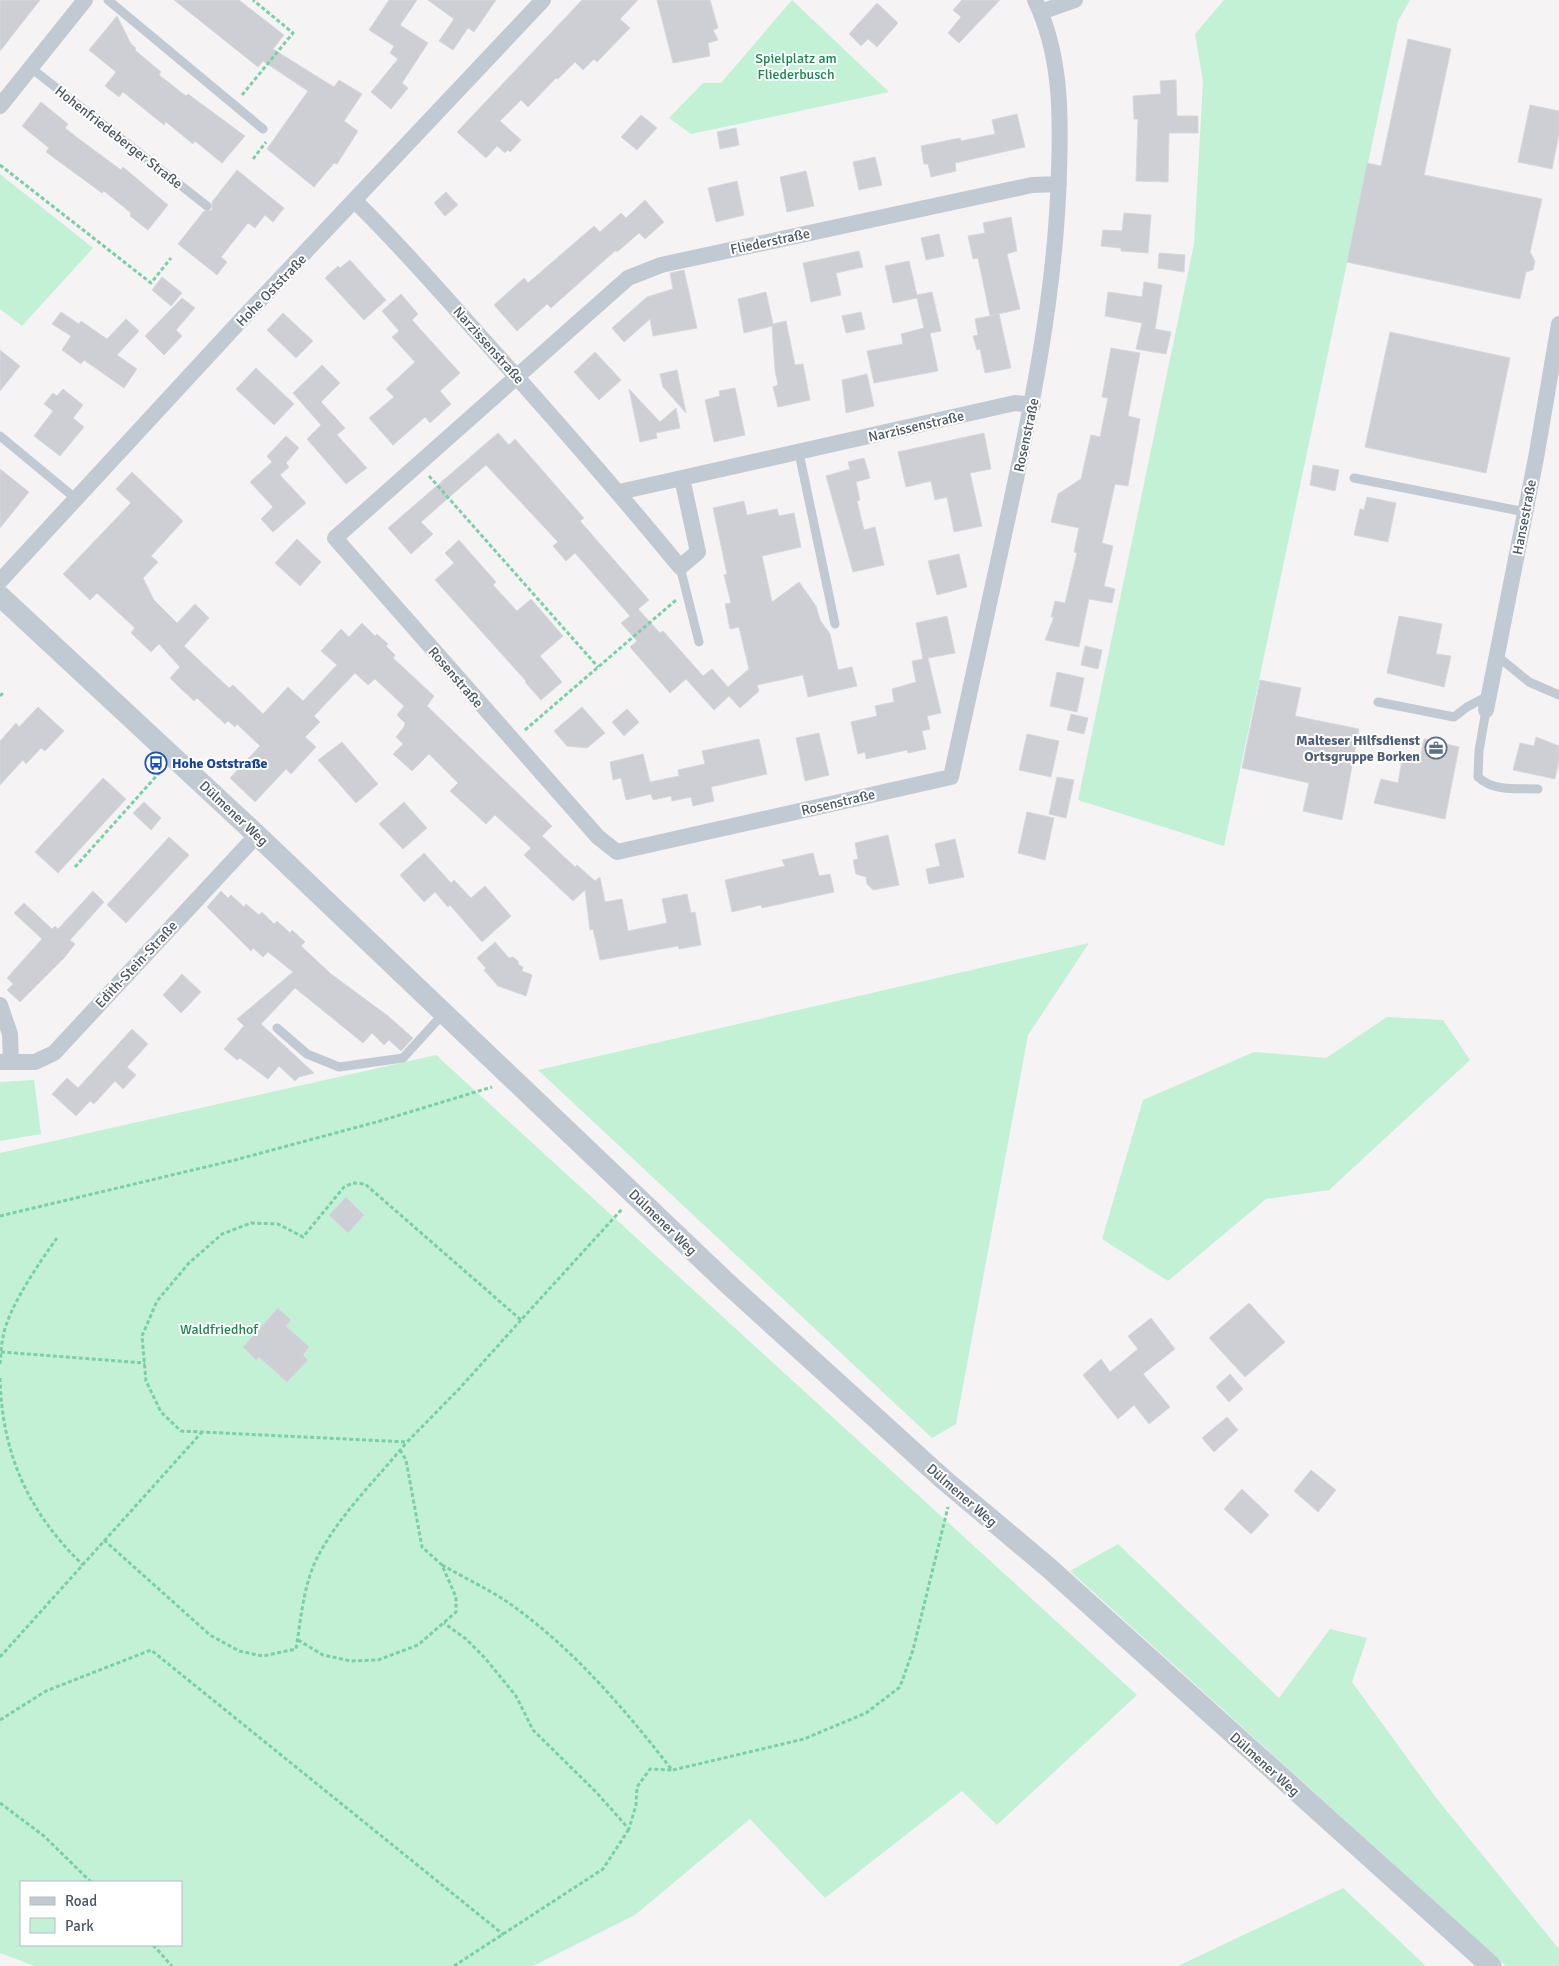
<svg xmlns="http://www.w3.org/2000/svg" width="1559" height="1966" viewBox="0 0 1559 1966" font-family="Signika,sans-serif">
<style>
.green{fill:#c3f1d5;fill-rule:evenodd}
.building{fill:#cdcfd5;stroke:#d7d9de}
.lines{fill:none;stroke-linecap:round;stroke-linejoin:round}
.path{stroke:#7ad0a6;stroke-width:3;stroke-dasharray:4 2.5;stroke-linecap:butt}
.service{stroke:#c1cad2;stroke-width:9}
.minor{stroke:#c1cad2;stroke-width:16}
.tertiary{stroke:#c1cad2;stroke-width:21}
.labels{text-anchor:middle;stroke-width:4;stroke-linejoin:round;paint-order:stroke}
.park-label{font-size:14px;fill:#17864f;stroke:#fff}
.street-label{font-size:14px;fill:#4a5661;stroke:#fff}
.service-label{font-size:14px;font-weight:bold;fill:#4e5e75;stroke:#fff;text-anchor:end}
.transit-label{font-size:14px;font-weight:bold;fill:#164399;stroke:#fff;text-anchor:start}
</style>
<rect width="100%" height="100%" fill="#f5f3f3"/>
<!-- green -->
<path class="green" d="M 792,0 L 889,92 L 691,134 L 669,118 L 703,83 L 721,83 Z
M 1224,0 L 1410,0 L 1398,21 L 1224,846 L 1078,800 L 1194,244 L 1203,81 L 1195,34 Z
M 0,174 L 93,248 L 22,326 L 0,309 Z
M 1089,943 L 1028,1035 L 956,1424 L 932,1438 L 538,1070 Z
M 1387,1017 L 1443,1020 L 1470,1060 L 1329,1190 L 1266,1199 L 1168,1281 L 1102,1239 L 1143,1100 L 1254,1052 L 1326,1058 Z
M 436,1055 L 1137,1695 L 997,1825 L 962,1791 L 825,1898 L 750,1819 L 635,1915 L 533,1966 L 35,1966 L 0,1953 L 0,1153 ZM 21,1882 L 181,1882 L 181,1945 L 21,1945 Z
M 34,1080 L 41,1134 L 0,1141 L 0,1082 Z
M 1118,1544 L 1279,1698 L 1330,1629 L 1367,1638 L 1352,1682 L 1437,1799 L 1559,1949 L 1559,1966 L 1506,1966 L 1070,1571 Z
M 1343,1888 L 1426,1966 L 1178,1966 Z"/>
<!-- building -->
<path class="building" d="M 0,0 L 40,0 L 0,51 Z
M 174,0 L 239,0 L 284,35 L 273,49 L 334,87 L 339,80 L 362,94 L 344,121 L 358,131 L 337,164 L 334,163 L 314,187 L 267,149 L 308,91 L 263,61 L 258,67 Z
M 389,0 L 417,0 L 400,25 L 428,43 L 402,83 L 408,88 L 391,109 L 371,92 L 398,59 L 390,53 L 394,46 L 369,30 Z
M 428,0 L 496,0 L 474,32 L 468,28 L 453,50 L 439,41 L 454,19 Z
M 582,0 L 638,0 L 620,19 L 630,28 L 597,62 L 594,59 L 583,70 L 575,62 L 558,79 L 556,78 L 528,107 L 521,100 L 500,121 L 521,140 L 510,152 L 508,150 L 505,153 L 497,146 L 486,158 L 457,132 Z
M 657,0 L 710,0 L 718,28 L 713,30 L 718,40 L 708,43 L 710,56 L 673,63 Z
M 962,0 L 1000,0 L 959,43 L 948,33 L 961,17 L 953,10 Z
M 877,3 L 898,23 L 877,47 L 868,39 L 861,46 L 849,34 Z
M 117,16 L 131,44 L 136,48 L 135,50 L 161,72 L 159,75 L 186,96 L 188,94 L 245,136 L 222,163 L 195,141 L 193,144 L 166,122 L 164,125 L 123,92 L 119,97 L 105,86 L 116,72 L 89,50 Z
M 1408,39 L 1451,49 L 1424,175 L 1542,199 L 1530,252 L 1535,261 L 1533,270 L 1526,272 L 1520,299 L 1347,262 L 1367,163 L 1381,166 Z
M 1176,80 L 1177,116 L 1198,116 L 1198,133 L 1169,133 L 1168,182 L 1136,181 L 1138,119 L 1134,119 L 1133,96 L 1161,94 L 1160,81 Z
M 41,102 L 68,124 L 65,128 L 79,139 L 121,170 L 123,167 L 168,205 L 148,230 L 130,216 L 131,213 L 104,191 L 102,193 L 46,152 L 49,148 L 22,126 Z
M 1530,105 L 1559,111 L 1559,134 L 1552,169 L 1518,162 Z
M 1017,114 L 1025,147 L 955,163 L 956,171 L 931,177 L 928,164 L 924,164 L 921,146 L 960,138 L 961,141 L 995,134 L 992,120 Z
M 641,115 L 657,128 L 637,150 L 621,137 Z
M 736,128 L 739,145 L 720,149 L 717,132 Z
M 875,157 L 882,185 L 859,190 L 853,162 Z
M 237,170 L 284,208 L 273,222 L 265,215 L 255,228 L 248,223 L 221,257 L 227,262 L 217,275 L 178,244 L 204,211 L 212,210 L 212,202 Z
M 806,171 L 814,206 L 787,212 L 780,177 Z
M 737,181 L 744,215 L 716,222 L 708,188 Z
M 446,192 L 458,205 L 445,216 L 434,203 Z
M 645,200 L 664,222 L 645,239 L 639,233 L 617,252 L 616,250 L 551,308 L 547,304 L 517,331 L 494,305 L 524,278 L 528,283 L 594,226 L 600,232 L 621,213 L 626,218 Z
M 1124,213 L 1151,215 L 1148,253 L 1121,251 L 1121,248 L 1101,246 L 1103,230 L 1122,231 Z
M 1011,217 L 1017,251 L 1007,254 L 1020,309 L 990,316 L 978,258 L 973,259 L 968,236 L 985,233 L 983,223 Z
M 939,234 L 944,256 L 926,260 L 921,238 Z
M 859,251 L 863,267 L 836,273 L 841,295 L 811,302 L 803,263 Z
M 1159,253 L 1185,255 L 1184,272 L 1158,268 Z
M 350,260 L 386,300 L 364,320 L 325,278 L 338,266 L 340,268 Z
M 909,261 L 917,295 L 932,292 L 941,331 L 930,333 L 938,371 L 874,383 L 867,351 L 903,344 L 901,334 L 924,328 L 917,298 L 893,303 L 885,266 Z
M 684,270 L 697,328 L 653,336 L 650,319 L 624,342 L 612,328 L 647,297 L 673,289 L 670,273 Z
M 162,277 L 182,293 L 171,306 L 152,290 Z
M 1144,282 L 1162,285 L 1155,329 L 1171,332 L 1166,354 L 1136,349 L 1142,323 L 1105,316 L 1108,292 L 1142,297 Z
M 766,292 L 773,324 L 786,321 L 795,365 L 803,364 L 810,400 L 778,407 L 773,387 L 778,385 L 775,370 L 772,326 L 744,333 L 738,299 Z
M 401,294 L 418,314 L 412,320 L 460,373 L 440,391 L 451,404 L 430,423 L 425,417 L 393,445 L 369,418 L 394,397 L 386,389 L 415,362 L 392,337 L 399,331 L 382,311 Z
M 182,298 L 195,308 L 176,330 L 182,336 L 164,355 L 145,336 Z
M 61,312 L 79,324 L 81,321 L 107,339 L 126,319 L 139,331 L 117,355 L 137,369 L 124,388 L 84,360 L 81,364 L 62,350 L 71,336 L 52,324 Z
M 861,312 L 865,329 L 846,333 L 842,316 Z
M 283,313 L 313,341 L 296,358 L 267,330 Z
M 999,314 L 1011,368 L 985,373 L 980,349 L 977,350 L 973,336 L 978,335 L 975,319 Z
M 1390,332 L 1510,358 L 1486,473 L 1365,447 Z
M 1111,348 L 1140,353 L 1128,416 L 1140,419 L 1128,486 L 1115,484 L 1102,543 L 1113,546 L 1104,586 L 1115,589 L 1112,603 L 1089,599 L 1079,647 L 1045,640 L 1054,617 L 1051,617 L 1055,601 L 1065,603 L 1077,553 L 1074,552 L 1079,528 L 1051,522 L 1058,494 L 1081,479 L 1091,435 L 1100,437 L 1108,398 L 1102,397 Z
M 0,350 L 20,366 L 0,391 Z
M 595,352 L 621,380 L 599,400 L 574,372 Z
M 322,365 L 340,383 L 321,402 L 345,428 L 337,435 L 367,468 L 346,484 L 307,439 L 321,425 L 293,393 Z
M 256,368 L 294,404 L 274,425 L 236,389 Z
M 677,370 L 686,413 L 663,387 L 660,374 Z
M 867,374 L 874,406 L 846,413 L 842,380 Z
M 735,388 L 745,435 L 714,442 L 705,400 L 720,396 L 719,391 Z
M 63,389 L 83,405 L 73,418 L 84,427 L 60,456 L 34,436 L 53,411 L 44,404 L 53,393 L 57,396 Z
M 629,389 L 660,422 L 676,408 L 680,428 L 656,433 L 657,438 L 640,442 Z
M 498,433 L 509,445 L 515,439 L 584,518 L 580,521 L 649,600 L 638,609 L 660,633 L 663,631 L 703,676 L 712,669 L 728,687 L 749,669 L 739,627 L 730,629 L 725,604 L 731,603 L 724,575 L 727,574 L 713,508 L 744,501 L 747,515 L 777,509 L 779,516 L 794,513 L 801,547 L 762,556 L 772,602 L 799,582 L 816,606 L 820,620 L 830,634 L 838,670 L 852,667 L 857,686 L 808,697 L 803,675 L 757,685 L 759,691 L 740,708 L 729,696 L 714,710 L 686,679 L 670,693 L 630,647 L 637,641 L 621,623 L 630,616 L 575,553 L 566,561 L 553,546 L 558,542 L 486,465 L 421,522 L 433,534 L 411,554 L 388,528 Z
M 984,433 L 991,469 L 970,473 L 982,526 L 954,532 L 947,497 L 935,500 L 931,481 L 906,487 L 898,452 Z
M 286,436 L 299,448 L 286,463 L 289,467 L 280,475 L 306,503 L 273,532 L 261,519 L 273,507 L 250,482 L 272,462 L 267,456 Z
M 864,458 L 870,478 L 856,482 L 860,500 L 857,501 L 864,530 L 875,527 L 884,565 L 853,572 L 826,476 L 850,469 L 848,462 Z
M 1313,465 L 1339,470 L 1335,491 L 1310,485 Z
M 0,469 L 29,492 L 0,528 Z
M 132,472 L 183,521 L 151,556 L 158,562 L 143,578 L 154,600 L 177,623 L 195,604 L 209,618 L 184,646 L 229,688 L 233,685 L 263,714 L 288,687 L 303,701 L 337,665 L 321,651 L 341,629 L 349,637 L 362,623 L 375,636 L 377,634 L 388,644 L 386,646 L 395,655 L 393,658 L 434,696 L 427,706 L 552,826 L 542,836 L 575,867 L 577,865 L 595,881 L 600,877 L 605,902 L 622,899 L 628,931 L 667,923 L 662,899 L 687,894 L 691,913 L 695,912 L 701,945 L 679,949 L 678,946 L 600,960 L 593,929 L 590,930 L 585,890 L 573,901 L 524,855 L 531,848 L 495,815 L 486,824 L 450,791 L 458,783 L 429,754 L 412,771 L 393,754 L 403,744 L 396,737 L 404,727 L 405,723 L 397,715 L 404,706 L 375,679 L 368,685 L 355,673 L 314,716 L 320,722 L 305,737 L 316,747 L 291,774 L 286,769 L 255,802 L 230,778 L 260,746 L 237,724 L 235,727 L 228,721 L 225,724 L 197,698 L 194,701 L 178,686 L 170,678 L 180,667 L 159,644 L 151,652 L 131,633 L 135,628 L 97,593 L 90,600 L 63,574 L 131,503 L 116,489 Z
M 1367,497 L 1396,503 L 1388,542 L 1354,535 L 1360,509 L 1364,510 Z
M 297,539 L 321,562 L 300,586 L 275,563 Z
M 459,540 L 496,582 L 493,585 L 517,611 L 531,599 L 563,636 L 540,656 L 562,682 L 541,700 L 525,682 L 526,681 L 435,580 L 454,563 L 445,553 Z
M 959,554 L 967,587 L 937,595 L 928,561 Z
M 947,616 L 955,653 L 928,658 L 941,713 L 927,716 L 930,729 L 922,731 L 926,749 L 908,753 L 907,750 L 866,759 L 865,752 L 858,754 L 851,722 L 877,716 L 875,706 L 894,702 L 892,689 L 916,682 L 912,661 L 923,659 L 916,623 Z
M 1399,616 L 1442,624 L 1436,654 L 1451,656 L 1444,687 L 1387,673 Z
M 1085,646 L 1102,650 L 1098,669 L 1081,665 Z
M 1057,672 L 1084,678 L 1077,712 L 1050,706 Z
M 1260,680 L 1301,688 L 1295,716 L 1359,729 L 1342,820 L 1303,811 L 1309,783 L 1242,768 Z
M 38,707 L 64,731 L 45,751 L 41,748 L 26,764 L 23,760 L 0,785 L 0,741 L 16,723 L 19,727 Z
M 582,707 L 605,733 L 587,748 L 567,746 L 554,731 Z
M 627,709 L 639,722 L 624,736 L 612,722 Z
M 1071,714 L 1088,718 L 1084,734 L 1067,730 Z
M 819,733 L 829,775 L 805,781 L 796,738 Z
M 1027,734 L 1059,741 L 1051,777 L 1019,770 Z
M 1536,737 L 1559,746 L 1559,761 L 1555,779 L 1513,770 L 1520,743 L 1534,746 Z
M 759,739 L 767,774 L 711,787 L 714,801 L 693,806 L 691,797 L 672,801 L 671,796 L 653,800 L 651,794 L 626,800 L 621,778 L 613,780 L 610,762 L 643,754 L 650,782 L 679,776 L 678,770 L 705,764 L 702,751 Z
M 1424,739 L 1459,747 L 1445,819 L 1374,803 L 1381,779 L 1398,783 L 1402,760 L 1419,764 Z
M 342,742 L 378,784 L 356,803 L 318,760 Z
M 1057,777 L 1074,780 L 1066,818 L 1049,814 Z
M 103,778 L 126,799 L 58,873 L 35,852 Z
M 144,802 L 161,818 L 151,830 L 133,813 Z
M 404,802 L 427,828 L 403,849 L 379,824 Z
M 1027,812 L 1054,818 L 1045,860 L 1018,853 Z
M 888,835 L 899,885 L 873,890 L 867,884 L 866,877 L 856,874 L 853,860 L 858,859 L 855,843 Z
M 169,837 L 189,855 L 126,923 L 107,905 Z
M 955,839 L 964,877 L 929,884 L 926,869 L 940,866 L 935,844 Z
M 424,853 L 451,883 L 454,880 L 471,898 L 485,886 L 511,916 L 482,942 L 450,905 L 448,907 L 435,892 L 424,902 L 400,875 Z
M 813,853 L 819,876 L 830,874 L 834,892 L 762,908 L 761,905 L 732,912 L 725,880 L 785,866 L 782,860 Z
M 93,891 L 104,902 L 70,940 L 75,944 L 64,958 L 20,1002 L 7,990 L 13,984 L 7,978 L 42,939 L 14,913 L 24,903 L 52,929 L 55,926 L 58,929 Z
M 221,891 L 228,898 L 231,895 L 244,907 L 246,904 L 259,915 L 262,912 L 274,924 L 277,921 L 290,933 L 292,930 L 305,942 L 301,946 L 331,974 L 388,1016 L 413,1038 L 401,1051 L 389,1040 L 384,1045 L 372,1033 L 363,1043 L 295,988 L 261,1024 L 314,1073 L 299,1077 L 295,1081 L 279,1066 L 268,1079 L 240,1058 L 237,1060 L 224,1049 L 244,1026 L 237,1019 L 293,972 L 268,952 L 263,957 L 253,948 L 251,951 L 207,907 Z
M 495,942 L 509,958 L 513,957 L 518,961 L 519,965 L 523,967 L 522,971 L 532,975 L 526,996 L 498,986 L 484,970 L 486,968 L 477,958 Z
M 182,974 L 201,992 L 181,1013 L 163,995 Z
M 132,1029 L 148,1044 L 127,1067 L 136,1075 L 123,1089 L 115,1081 L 94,1104 L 90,1101 L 76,1116 L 52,1094 L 67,1078 L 78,1088 Z
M 346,1197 L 364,1215 L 348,1233 L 329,1215 Z
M 1249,1303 L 1285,1342 L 1245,1377 L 1209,1338 Z
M 278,1308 L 291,1320 L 286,1326 L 309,1347 L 303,1355 L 308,1360 L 287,1382 L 259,1357 L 256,1360 L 243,1347 Z
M 1151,1318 L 1175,1349 L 1143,1374 L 1170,1407 L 1149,1424 L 1134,1405 L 1118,1419 L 1083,1375 L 1101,1359 L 1110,1372 L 1138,1349 L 1128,1336 Z
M 1230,1374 L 1243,1389 L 1229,1402 L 1216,1387 Z
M 1227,1417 L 1238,1430 L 1214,1452 L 1202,1438 Z
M 1311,1470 L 1336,1490 L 1318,1512 L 1294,1491 Z
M 1242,1489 L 1269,1515 L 1251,1534 L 1224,1509 Z"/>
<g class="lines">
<!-- path -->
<path class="path" d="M 242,95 L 293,33 L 253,0
M 253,159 L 266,142
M 0,165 L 151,283 L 171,258
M 429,476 L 598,667
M 0,696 L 4,692
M 525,730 L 676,600
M 75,867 L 160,772
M 0,1216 L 235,1160 L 380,1121 L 492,1087
M 521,1320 L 459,1389 L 407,1442 L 181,1431 L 161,1412 L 146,1381 L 142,1336 L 157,1301 L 189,1263 L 222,1234 L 251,1223 L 278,1224 L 303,1237 L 344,1187 L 353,1183 L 365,1184 L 521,1320 L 622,1209
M 1,1352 L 145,1363
M 0,1364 C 1,1355 1,1346 3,1337 C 8,1308 39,1263 57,1238
M 0,1378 C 2,1454 28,1512 83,1565
M 104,1540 L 210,1635 L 239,1651 L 263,1656 L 296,1649 C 301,1619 303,1588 316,1560 C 338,1516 376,1480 406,1443
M 442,1565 C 463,1577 486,1588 506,1601 C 571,1646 624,1708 672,1770 L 650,1769 L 637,1787 L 636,1805 L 629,1829 L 596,1792 L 533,1730 L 516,1696 L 485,1658 L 466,1639 L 444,1623
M 298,1640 L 323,1655 L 351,1661 L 378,1660 L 418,1645 L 456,1612 L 456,1597 L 442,1565 L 422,1547 L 406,1460 L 400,1450
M 0,1657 L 202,1432
M 0,1720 L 46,1691 L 151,1650 L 504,1935
M 673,1770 L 804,1739 L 866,1713 L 900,1687 L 913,1650 L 948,1507
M 0,1803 L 44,1836 L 91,1882
M 153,1945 L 172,1966
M 454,1966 L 603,1869 L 629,1829"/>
<!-- service -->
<path class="service" d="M 108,0 L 263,129
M 31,68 L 207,206
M 0,436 L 75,498
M 799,453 L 835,624
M 1354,478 L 1525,512
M 680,567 L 699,642
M 1496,655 L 1529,682 L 1559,695
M 1378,702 L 1454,717 L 1467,707 L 1488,696
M 1486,710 L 1479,751 L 1478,777 C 1494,792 1517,788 1538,789
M 277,1028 L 307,1054 L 339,1067 L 403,1058 L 444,1013"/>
<!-- minor -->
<path class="minor" d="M 1035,0 C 1061,54 1061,113 1059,171 C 1056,297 1029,421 1002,544 C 985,622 968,699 951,777 L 617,852 L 598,837 L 335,538 L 628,278 L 661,265 L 1032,185 L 1059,184
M 1041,12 L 1075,0
M 0,106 L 85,0
M 355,201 C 399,244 439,290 479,335 C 548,411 615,488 680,567 L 698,552 L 682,478 L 619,492
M 682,478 L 1015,403 L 1033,405
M 0,581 L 242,319 L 543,0
M 1486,710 L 1536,458 L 1559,324
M 0,1005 L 10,1034 L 11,1062
M 0,1062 L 35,1062 L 54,1053 L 257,835"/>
<!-- tertiary -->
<path class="tertiary" d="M 0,596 L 257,835 L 727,1283 L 943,1479 L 1049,1568 L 1491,1966"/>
</g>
<!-- icons -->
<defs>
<g id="office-ring" transform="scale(1.125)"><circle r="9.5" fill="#fff" stroke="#5c6f8a" stroke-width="1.5"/><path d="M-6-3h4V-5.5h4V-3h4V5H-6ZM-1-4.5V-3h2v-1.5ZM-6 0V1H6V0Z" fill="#5c6f8a"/></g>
<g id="bus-ring" transform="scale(1.125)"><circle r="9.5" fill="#fff" stroke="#1a4fb4" stroke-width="1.5"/><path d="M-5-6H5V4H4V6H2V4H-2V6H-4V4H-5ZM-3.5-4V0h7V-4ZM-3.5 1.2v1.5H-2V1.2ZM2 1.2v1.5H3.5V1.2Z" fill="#1a4fb4"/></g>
</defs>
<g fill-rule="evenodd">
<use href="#office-ring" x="1436" y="748"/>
<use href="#bus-ring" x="156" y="763"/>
</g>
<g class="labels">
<!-- park labels -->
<g class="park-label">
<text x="796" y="63">Spielplatz am<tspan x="796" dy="16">Fliederbusch</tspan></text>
<text x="219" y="1334">Waldfriedhof</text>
</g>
<!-- street labels -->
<g class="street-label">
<text transform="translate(119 137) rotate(38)" y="5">Hohenfriedeberger Straße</text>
<text transform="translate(770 241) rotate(-12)" y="5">Fliederstraße</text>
<text transform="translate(271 290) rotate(-46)" y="5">Hohe Oststraße</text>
<text transform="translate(489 345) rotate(48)" y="5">Narzissenstraße</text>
<text transform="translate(916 426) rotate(-13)" y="5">Narzissenstraße</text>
<text transform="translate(1026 435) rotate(-78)" y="5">Rosenstraße</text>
<text transform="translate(1524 517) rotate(-79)" y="5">Hansestraße</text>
<text transform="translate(456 677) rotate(49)" y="5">Rosenstraße</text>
<text transform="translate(838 802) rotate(-13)" y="5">Rosenstraße</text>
<text transform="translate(234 813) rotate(43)" y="5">Dülmener Weg</text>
<text transform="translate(136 964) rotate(-47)" y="5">Edith-Stein-Straße</text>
<text transform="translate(663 1222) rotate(44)" y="5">Dülmener Weg</text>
<text transform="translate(962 1495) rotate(41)" y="5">Dülmener Weg</text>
<text transform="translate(1265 1764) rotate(42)" y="5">Dülmener Weg</text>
</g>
<!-- service labels -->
<g class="service-label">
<text x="1420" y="745">Malteser Hilfsdienst<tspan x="1420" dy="16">Ortsgruppe Borken</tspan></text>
</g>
<!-- transit labels -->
<g class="transit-label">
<text x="172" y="768">Hohe Oststraße</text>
</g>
</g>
<!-- legend -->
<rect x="20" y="1881" width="162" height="65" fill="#ffffff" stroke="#b7bbc0"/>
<rect x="30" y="1897" width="25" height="8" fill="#c1cad2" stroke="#b7bbc0"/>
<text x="65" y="1906" font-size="15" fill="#4a5661">Road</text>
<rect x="30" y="1918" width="25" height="15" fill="#c3f1d5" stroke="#b7bbc0"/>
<text x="65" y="1931" font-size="15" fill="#4a5661">Park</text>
</svg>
